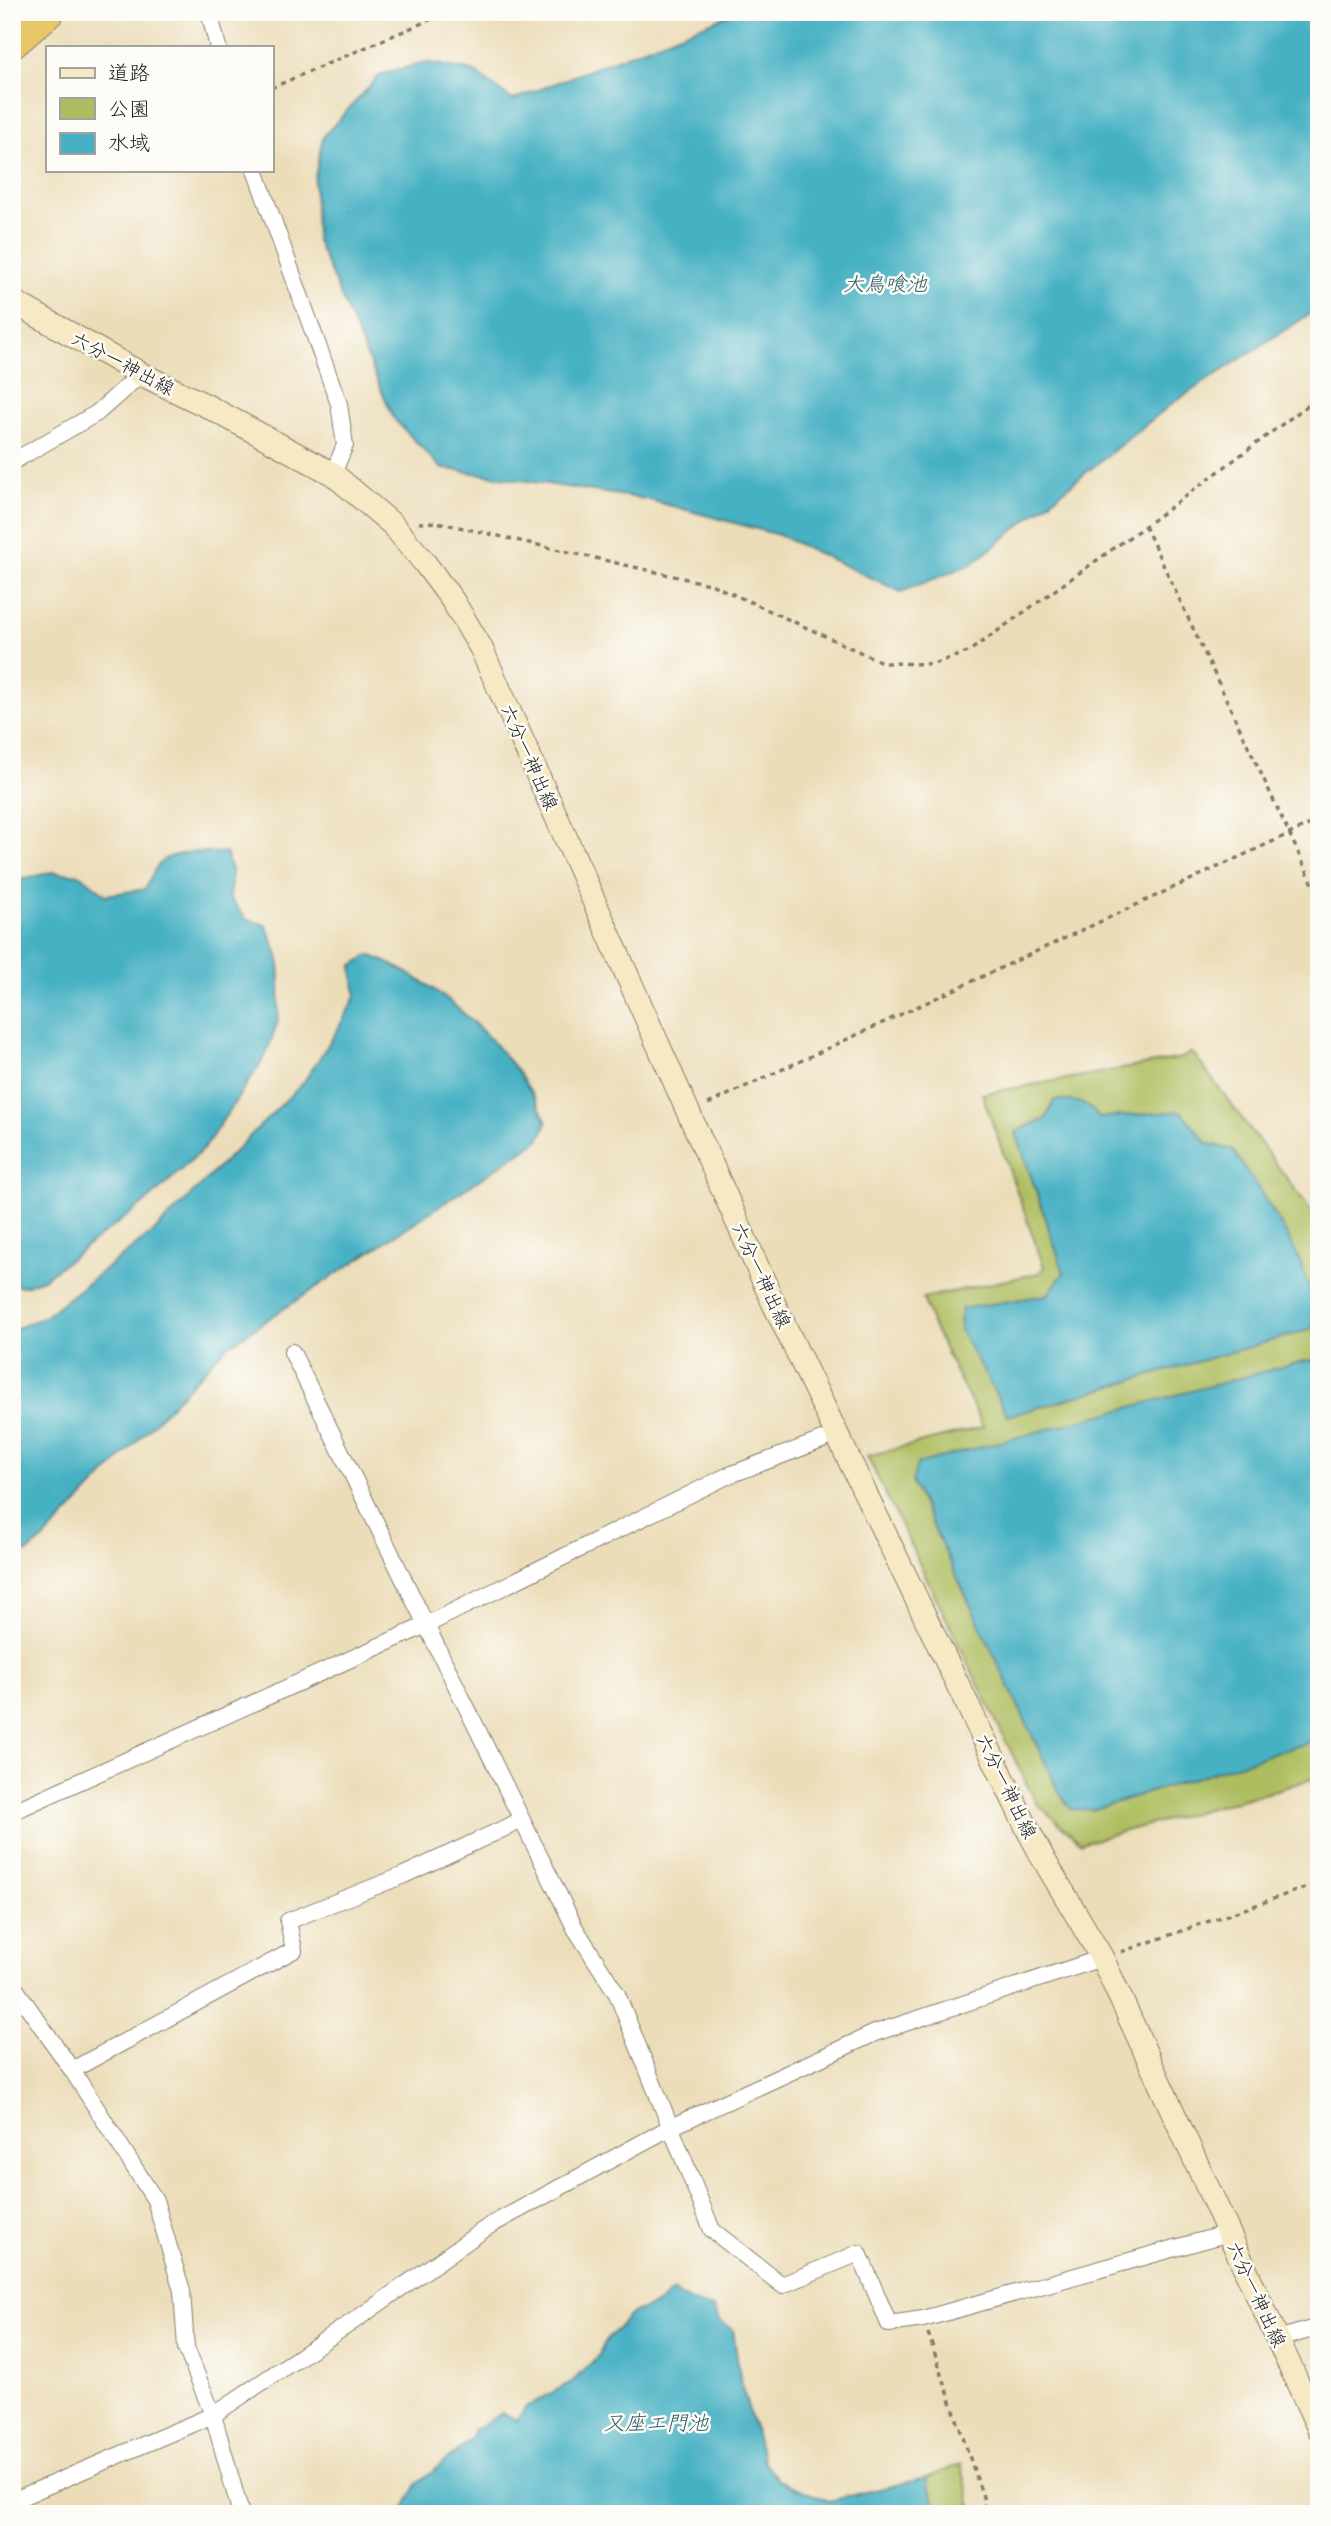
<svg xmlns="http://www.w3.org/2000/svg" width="1331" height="2526" viewBox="0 0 1331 2526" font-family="Kalam,'Klee One',sans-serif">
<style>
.green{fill:#aebd5f;stroke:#656c3e;stroke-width:2;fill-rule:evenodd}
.water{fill:#46b1c4;stroke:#316670;stroke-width:2}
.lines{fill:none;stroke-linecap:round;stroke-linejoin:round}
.street-casing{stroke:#847c6a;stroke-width:18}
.secondary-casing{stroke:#847c6a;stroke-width:25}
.highway-casing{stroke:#847c6a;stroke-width:32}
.path{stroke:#847c6a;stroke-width:3.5;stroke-dasharray:5 5;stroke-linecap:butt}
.street{stroke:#fff;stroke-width:16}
.secondary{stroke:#f6e9c3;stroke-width:23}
.highway{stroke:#e9c769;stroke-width:30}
.labels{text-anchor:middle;stroke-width:5;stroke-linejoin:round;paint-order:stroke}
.street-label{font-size:19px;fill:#1c1c1c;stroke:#fdfcf7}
.water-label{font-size:21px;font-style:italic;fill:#2f5f68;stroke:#fdfcf7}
</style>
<rect width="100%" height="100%" fill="#fdfcf7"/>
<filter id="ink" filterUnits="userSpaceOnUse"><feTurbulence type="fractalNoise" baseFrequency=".0143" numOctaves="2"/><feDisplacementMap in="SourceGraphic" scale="14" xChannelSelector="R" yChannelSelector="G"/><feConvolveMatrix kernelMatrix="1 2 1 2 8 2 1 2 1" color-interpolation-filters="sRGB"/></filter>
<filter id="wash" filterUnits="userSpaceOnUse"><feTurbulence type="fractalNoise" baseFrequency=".00686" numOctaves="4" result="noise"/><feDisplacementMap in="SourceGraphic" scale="28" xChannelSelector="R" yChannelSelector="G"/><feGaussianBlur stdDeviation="1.57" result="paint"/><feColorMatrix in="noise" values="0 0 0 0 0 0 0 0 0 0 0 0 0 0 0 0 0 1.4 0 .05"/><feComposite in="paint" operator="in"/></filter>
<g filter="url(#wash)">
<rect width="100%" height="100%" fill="#ecddb9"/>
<!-- green -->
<path class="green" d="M 1192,1052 L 1316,1217 L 1319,1226 L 1319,1360 L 1304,1361 L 917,1464 L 1092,1810 L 1319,1739 L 1319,1777 L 1266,1793 L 1081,1843 L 1036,1803 L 867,1456 L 983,1427 L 932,1324 L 923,1298 L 1039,1273 L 1044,1267 L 982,1094 L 1182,1058 ZM 1054,1100 C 1075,1101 1085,1100 1099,1118 L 1181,1111 L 1208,1144 L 1233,1150 C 1263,1199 1321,1269 1312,1329 L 1008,1416 L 961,1309 L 1047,1295 L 1064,1273 L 1016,1133 L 1030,1124 L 1046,1119 Z
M 961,2464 L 972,2507 L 970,2514 L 935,2514 L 936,2506 L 926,2478 Z"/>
<!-- water -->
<path class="water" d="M 736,12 L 1319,12 L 1319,308 L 1174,402 L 972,564 L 901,592 L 779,535 L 646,499 L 441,468 L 394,419 L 316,239 L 314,182 L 323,137 L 380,75 L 425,62 L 473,71 L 513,100 Z
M 193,852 L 226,853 L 232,874 L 229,897 L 246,919 L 266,925 L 279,957 L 280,982 L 278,1021 L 265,1057 L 204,1148 L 151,1198 L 43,1279 L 24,1286 L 12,1285 L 12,882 L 52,872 L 81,875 L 106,895 L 145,889 C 160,859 159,857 193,852 Z
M 369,955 C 442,982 514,1051 547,1122 L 539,1140 L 226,1347 L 45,1538 L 28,1552 L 12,1556 L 12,1330 L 44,1317 L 157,1229 L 303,1083 L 337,1031 L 356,996 L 352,966 Z
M 1054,1100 C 1075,1101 1085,1100 1100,1118 L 1181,1111 L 1208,1144 L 1233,1150 C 1263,1199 1321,1269 1312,1329 L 1008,1416 L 960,1330 L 961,1309 L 1047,1295 L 1064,1273 L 1016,1132 L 1046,1119 Z
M 1319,1360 L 1319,1739 L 1092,1810 L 1071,1809 L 1059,1792 L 912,1482 L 917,1464 L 1304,1361 Z
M 673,2291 L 691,2302 L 713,2308 L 720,2321 L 733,2330 L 741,2384 L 764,2462 L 778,2480 L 828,2501 L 926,2478 L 936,2506 L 935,2514 L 402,2514 L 417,2484 L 472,2439 L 473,2430 L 502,2413 L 517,2420 L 526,2407 L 573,2381 L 599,2355 L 605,2342 L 631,2314 L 658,2304 Z"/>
</g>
<g filter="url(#ink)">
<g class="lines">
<!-- street casing -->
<g class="street-casing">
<path id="street" d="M 209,12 L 218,47
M 255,170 L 339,404 L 345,445 L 333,474
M 12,462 L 97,413 L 141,374
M 292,1352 L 575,1928 L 617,1994 L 712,2230 L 782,2285 L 859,2253 L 889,2324 L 923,2319 L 1229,2233
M 12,1812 L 426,1625 L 727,1476 L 838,1434
M 12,1984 L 72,2070 L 155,2200 L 182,2291 L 186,2348 L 213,2415 L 241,2514
M 72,2070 L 294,1950 L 288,1921 L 404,1875 L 522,1820
M 1278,2339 L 1319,2327
M 12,2501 L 213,2415 L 361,2316 L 489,2226 L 671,2127 L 875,2033 L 1102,1958"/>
</g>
<!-- secondary casing -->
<g class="secondary-casing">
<path id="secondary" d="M 12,301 L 141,374 L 207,406 L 333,474 L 392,524 L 424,562 L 453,601 L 481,648 L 773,1302 L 1028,1830 L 1044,1860 L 1102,1958 L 1319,2429"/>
</g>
<!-- highway casing -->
<g class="highway-casing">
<path id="highway" d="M 12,44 L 49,12"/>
</g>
<!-- path -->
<path class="path" d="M 271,88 L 448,12
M 419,523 L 437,522 L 713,585 L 884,663 L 933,664 L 968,652 L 1145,526 L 1319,397
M 1145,526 L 1319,897
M 708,1104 L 1319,820
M 1121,1952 L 1319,1883
M 928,2333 L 985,2503 L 982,2514"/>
<!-- street -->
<use href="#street" class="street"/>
<!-- secondary -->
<use href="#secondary" class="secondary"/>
<!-- highway -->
<use href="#highway" class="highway"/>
</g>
</g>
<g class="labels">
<!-- street labels -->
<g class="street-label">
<text transform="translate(123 363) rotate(28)" y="7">六分一神出線</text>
<text transform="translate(530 757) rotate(66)" y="7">六分一神出線</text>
<text transform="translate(762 1275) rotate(65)" y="7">六分一神出線</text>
<text transform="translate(1007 1786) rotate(64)" y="7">六分一神出線</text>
<text transform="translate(1257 2294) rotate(65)" y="7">六分一神出線</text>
</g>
<!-- water labels -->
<g class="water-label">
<text x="885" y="291">大鳥喰池</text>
<text x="656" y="2430">又座エ門池</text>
</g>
</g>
<!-- margin -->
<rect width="1331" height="2526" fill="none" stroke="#fdfcf7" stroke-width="42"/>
<!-- legend -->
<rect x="46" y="46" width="228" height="126" fill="#fdfcf7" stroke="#a3a29f" stroke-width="2"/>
<rect x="60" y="68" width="35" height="10" fill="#f6e9c3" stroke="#a3a29f" stroke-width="2"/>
<text x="108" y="80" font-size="21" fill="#1c1c1c">道路</text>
<rect x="60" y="98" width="35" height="21" fill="#aebd5f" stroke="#a3a29f" stroke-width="2"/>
<text x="108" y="116" font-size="21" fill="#1c1c1c">公園</text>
<rect x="60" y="133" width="35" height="21" fill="#46b1c4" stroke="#a3a29f" stroke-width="2"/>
<text x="108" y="150" font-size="21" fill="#1c1c1c">水域</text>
</svg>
